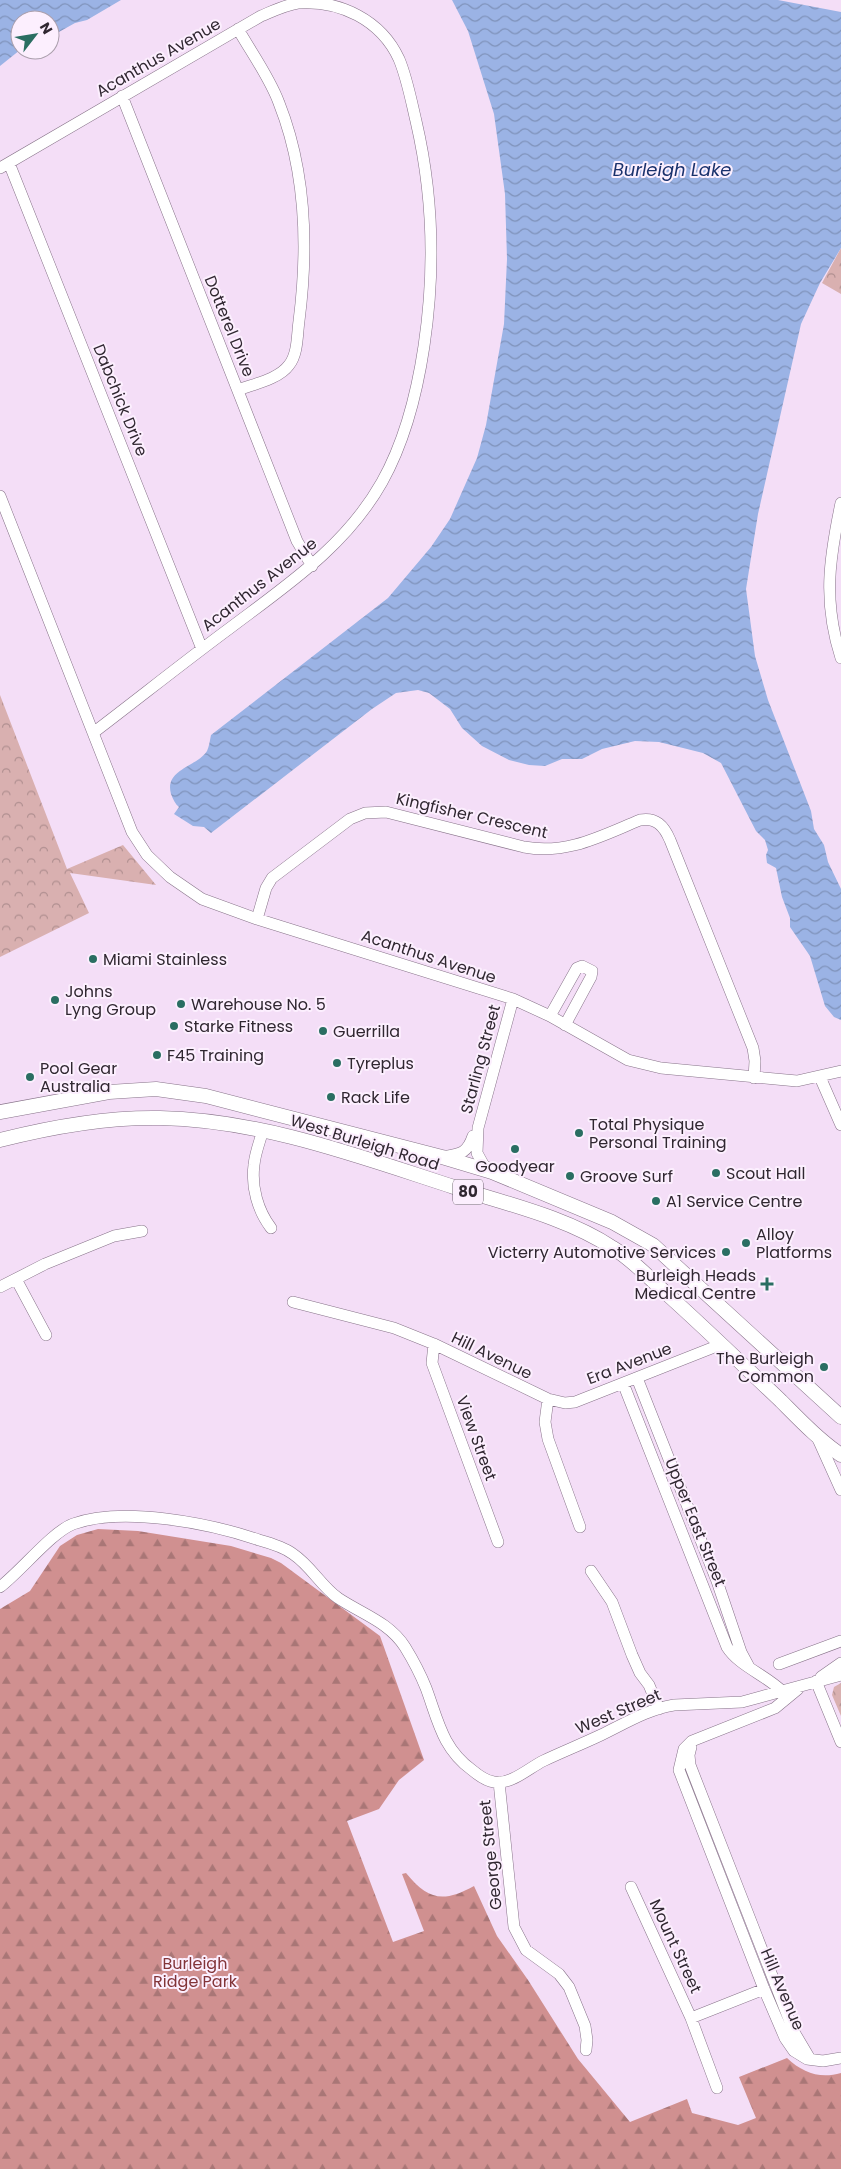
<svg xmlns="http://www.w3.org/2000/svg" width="841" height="2169" viewBox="0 0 841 2169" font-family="Poppins,sans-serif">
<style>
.forest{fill:url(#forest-firs)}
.park{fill:url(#park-crowns)}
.water{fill:url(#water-waves)}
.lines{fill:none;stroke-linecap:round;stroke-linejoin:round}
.minor-casing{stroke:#877389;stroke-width:12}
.major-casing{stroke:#877389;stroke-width:15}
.minor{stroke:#fff;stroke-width:11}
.major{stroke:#fff;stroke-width:14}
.poi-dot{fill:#2a6e62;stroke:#fceffe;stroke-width:2}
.labels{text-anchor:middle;stroke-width:4;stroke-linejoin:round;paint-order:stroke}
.shield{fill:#fceffe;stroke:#6d636e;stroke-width:1}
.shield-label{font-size:15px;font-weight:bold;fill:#302731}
.street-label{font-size:16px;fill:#302731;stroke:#fceffe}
.poi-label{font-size:16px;fill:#302731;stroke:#fceffe;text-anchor:start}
.park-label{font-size:16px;fill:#823438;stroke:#fceffe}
.water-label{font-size:18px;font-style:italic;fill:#19316c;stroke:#fceffe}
</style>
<defs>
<pattern id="forest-firs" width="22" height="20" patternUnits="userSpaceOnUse" patternTransform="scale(1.25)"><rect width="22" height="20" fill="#d09090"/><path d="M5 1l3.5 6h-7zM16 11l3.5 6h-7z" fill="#a97676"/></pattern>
<pattern id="park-crowns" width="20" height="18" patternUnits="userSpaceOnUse" patternTransform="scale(1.25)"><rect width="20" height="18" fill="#d9b0b0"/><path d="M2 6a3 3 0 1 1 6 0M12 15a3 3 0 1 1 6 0" fill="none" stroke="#b08f90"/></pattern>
<pattern id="water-waves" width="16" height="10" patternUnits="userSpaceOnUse" patternTransform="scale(1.25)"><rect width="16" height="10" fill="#9bb3e5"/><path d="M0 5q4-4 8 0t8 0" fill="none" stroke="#7f92ba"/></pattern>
</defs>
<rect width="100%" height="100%" fill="#f4def7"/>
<!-- forest -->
<path class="forest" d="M 98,1529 L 138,1531 L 231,1546 L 271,1558 L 281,1563 L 380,1636 L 424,1760 L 399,1780 L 379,1809 L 347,1821 L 393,1942 L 424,1931 L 402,1874 L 406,1873 C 428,1900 443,1903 474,1886 L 497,1936 L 528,1980 L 578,2059 L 630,2122 L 687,2099 L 692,2113 L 738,2125 L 756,2118 L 739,2077 L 787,2058 C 803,2073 820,2079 841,2073 L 841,2169 L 0,2169 L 0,1609 L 30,1591 L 60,1546 L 77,1535 Z"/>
<!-- park -->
<path class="park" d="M 841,248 L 841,294 L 822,283 Z
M 0,695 L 67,869 L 123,845 L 156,885 L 70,873 L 89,913 L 0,957 Z
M 841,1683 L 841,1716 L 832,1695 L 834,1687 Z"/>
<!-- water -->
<path class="water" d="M 0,0 L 121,0 L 87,20 L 75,23 L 50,37 L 50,20 L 20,20 L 20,50 L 0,66 Z
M 452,0 L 778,0 L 841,12 L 841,248 L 820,283 L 801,324 L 758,514 L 746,589 L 755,656 L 768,700 L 811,811 L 814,829 L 824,845 L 828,862 L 841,889 L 841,1020 L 834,1017 L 825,1006 L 810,956 L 790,927 L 790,918 L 782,897 L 776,868 L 767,863 L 766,855 L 768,850 L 765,840 L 756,831 L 721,763 L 703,753 L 659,742 L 635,741 L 602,749 L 582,759 L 562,759 L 545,766 L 529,765 L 509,760 L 482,746 L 462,728 L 450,709 L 429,693 L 418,690 L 396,693 L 372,709 L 211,833 L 204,827 L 193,826 L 174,814 L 179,807 C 175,804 173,799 171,794 C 164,769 197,767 207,751 C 209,747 210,740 211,735 L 388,598 L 431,547 L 450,519 L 477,458 L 486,425 L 504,324 L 507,259 L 505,194 L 494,114 L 468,31 Z"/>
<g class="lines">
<!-- minor casing -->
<g class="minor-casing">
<path id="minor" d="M 122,96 L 297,541 L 312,566
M 9,163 L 202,649
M 0,168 L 261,16 C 273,11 285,5 298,3 C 340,0 381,20 399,59 C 407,78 411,100 416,121 C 433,194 435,272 424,346 C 417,393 405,441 382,482 C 346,546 287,585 230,628 C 184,662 139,698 93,733
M 238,390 C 254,384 279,379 289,365 C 298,354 297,335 299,321 C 308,250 306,171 279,103 C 270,78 251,52 238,29
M 0,496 L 132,832 L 147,855 L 170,877 L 202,899 L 257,919 L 513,999 L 550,1016 L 628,1060 L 661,1068 L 797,1081 L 841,1071
M 841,503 C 829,560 823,602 841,658
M 257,919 L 266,888 L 272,878 L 350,819 L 365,813 L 386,812 L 524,847 C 567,855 601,836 640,820 C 656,817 664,826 670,840 L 753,1048 L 755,1061 L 754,1078
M 550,1016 L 577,968 L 582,966 L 592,971 L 591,977 L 565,1025
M 820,1077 L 841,1125
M 263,1130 C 260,1141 255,1153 254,1165 C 251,1187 258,1211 271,1228
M 442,1157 C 460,1154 467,1154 473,1136
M 492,1172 L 483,1164 L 477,1153 L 478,1128 L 513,999
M 16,1279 L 46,1335
M 0,1287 L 45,1264 L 114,1236 L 142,1231
M 293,1302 L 394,1328 L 434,1344 L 548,1399 L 565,1403 L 575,1402 L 722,1344
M 434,1344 L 432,1363 L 498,1542
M 637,1378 L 717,1581 L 741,1652 L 748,1665
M 623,1383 L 727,1647 C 739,1666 766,1675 783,1692
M 548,1399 L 545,1422 L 548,1439 L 580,1527
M 818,1439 L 841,1490
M 591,1571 L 612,1602 L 632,1655 L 640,1673 L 649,1685 L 659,1709
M 0,1587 C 21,1571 52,1532 73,1524 C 123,1506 209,1523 259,1540 C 270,1543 284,1547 293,1554 C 311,1566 321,1586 338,1598 C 362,1614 389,1622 405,1647 C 413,1660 420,1673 426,1688 C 438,1720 442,1748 472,1770 C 478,1775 486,1781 494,1782 C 511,1785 529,1768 543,1761 C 562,1752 582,1744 601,1735 C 624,1724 648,1709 674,1705 L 742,1702 L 841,1675
M 779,1664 L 841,1641
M 821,1677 L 841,1663
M 816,1681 L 841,1742
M 798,1689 L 775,1708 L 692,1741 L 684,1749 L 679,1770 L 764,1989 L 785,2038 L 794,2051 L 807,2059 L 823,2061 L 841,2058
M 691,1747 L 689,1755 L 690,1765 L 794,2032 L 810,2059
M 499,1782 L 514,1927 L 526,1950 L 559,1974 L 569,1987 L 585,2026 L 587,2040 L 586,2050
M 631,1887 L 691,2018 L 764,1989
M 691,2018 L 717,2088"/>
</g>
<!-- major casing -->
<g class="major-casing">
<path id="major" d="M 0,1112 L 109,1092 L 156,1089 L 206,1096 L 442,1157 L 492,1172 L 612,1222 L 653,1245 L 841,1417
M 0,1140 C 51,1127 107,1117 160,1118 C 262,1120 358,1156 454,1187 C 507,1204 566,1217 613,1248 C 633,1260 650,1279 667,1294 C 706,1329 743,1365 781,1401 C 800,1420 819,1440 841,1455"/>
</g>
<!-- minor -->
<use href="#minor" class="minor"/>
<!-- major -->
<use href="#major" class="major"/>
</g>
<!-- markers -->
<g class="poi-dot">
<circle cx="93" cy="959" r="5"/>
<circle cx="55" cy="1000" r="5"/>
<circle cx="181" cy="1004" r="5"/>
<circle cx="174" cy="1026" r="5"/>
<circle cx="323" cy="1031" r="5"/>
<circle cx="157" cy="1055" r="5"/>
<circle cx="337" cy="1063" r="5"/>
<circle cx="30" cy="1077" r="5"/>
<circle cx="331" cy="1097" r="5"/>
<circle cx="579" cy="1133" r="5"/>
<circle cx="515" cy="1149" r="5"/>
<circle cx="716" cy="1173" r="5"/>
<circle cx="570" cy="1176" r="5"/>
<circle cx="656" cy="1201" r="5"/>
<circle cx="746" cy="1243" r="5"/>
<circle cx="726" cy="1252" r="5"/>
<path d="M764.5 1276.5h5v5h5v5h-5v5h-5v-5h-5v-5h5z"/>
<circle cx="824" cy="1367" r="5"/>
</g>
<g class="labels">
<!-- shield labels -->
<rect class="shield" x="453" y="1179.5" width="30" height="25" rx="4"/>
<g class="shield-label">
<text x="468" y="1197">80</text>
</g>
<!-- street labels -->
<g class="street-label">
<text transform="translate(158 57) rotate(-30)" y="6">Acanthus Avenue</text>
<text transform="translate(230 326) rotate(68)" y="6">Dotterel Drive</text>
<text transform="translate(121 400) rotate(68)" y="6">Dabchick Drive</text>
<text transform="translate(259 584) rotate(-38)" y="6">Acanthus Avenue</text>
<text transform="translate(472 815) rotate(13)" y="6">Kingfisher Crescent</text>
<text transform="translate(429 956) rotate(18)" y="6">Acanthus Avenue</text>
<text transform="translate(480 1059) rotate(-75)" y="6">Starling Street</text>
<text transform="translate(365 1142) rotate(17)" y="6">West Burleigh Road</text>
<text transform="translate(492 1355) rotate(26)" y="6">Hill Avenue</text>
<text transform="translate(629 1363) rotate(-21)" y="6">Era Avenue</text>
<text transform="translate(477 1438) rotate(70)" y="6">View Street</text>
<text transform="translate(696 1522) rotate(68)" y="6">Upper East Street</text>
<text transform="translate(618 1711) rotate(-23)" y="6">West Street</text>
<text transform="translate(490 1855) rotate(-96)" y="6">George Street</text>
<text transform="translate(676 1946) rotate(65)" y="6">Mount Street</text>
<text transform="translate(783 1989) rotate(67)" y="6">Hill Avenue</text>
</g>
<!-- poi labels -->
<g class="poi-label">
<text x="103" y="965">Miami Stainless</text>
<text x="65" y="997">Johns<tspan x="65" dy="18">Lyng Group</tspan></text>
<text x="191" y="1010">Warehouse No. 5</text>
<text x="184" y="1032">Starke Fitness</text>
<text x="333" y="1037">Guerrilla</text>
<text x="167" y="1061">F45 Training</text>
<text x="347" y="1069">Tyreplus</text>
<text x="40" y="1074">Pool Gear<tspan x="40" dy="18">Australia</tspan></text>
<text x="341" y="1103">Rack Life</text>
<text x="589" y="1130">Total Physique<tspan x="589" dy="18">Personal Training</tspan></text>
<text x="515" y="1172" text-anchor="middle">Goodyear</text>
<text x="726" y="1179">Scout Hall</text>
<text x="580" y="1182">Groove Surf</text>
<text x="666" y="1207">A1 Service Centre</text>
<text x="756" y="1240">Alloy<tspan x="756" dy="18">Platforms</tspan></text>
<text x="716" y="1258" text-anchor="end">Victerry Automotive Services</text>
<text x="756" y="1281" text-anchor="end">Burleigh Heads<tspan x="756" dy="18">Medical Centre</tspan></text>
<text x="814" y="1364" text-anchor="end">The Burleigh<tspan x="814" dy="18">Common</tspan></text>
</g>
<!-- park labels -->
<g class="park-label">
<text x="195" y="1969">Burleigh<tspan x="195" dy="18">Ridge Park</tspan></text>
</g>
<!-- water labels -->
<g class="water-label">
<text x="672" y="176">Burleigh Lake</text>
</g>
</g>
<!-- north arrow -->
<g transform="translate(35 35) rotate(59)"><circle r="24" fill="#fceffe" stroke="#aa9fac"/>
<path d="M0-4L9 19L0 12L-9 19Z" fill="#2a6e62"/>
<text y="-8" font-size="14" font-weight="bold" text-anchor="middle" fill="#302731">N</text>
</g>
</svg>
